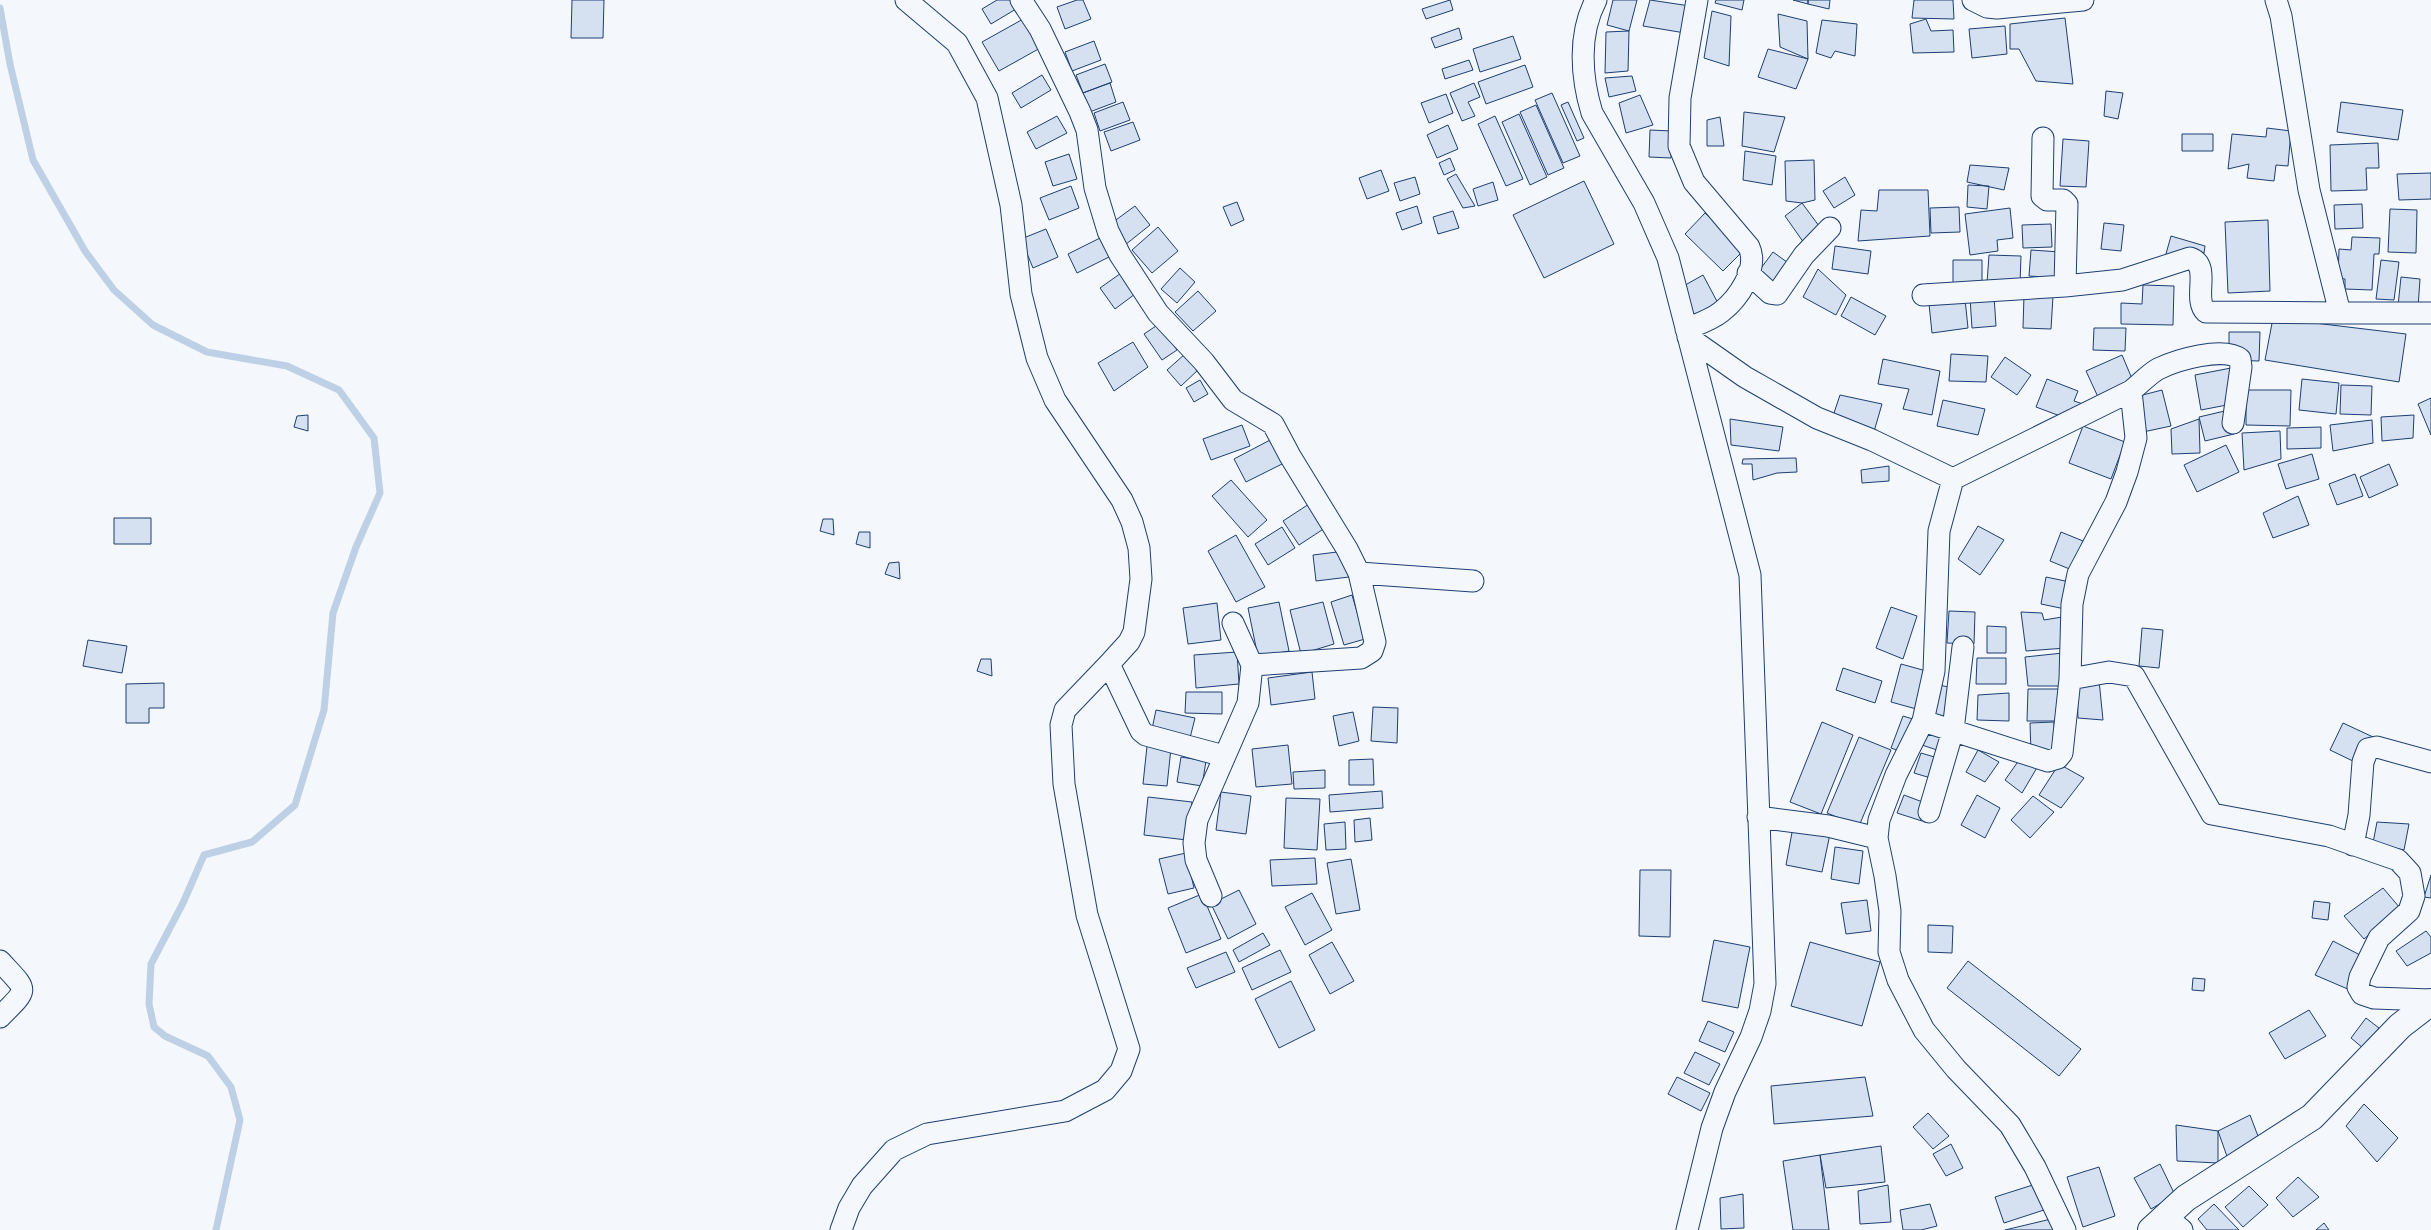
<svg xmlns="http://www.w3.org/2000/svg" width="2431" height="1230" viewBox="0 0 2431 1230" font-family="Montserrat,sans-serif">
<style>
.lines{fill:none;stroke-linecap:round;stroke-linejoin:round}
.stream{stroke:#bed0e5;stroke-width:7}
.building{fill:#d5e0f0;stroke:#1d3f73}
.minor-casing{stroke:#1d3f73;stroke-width:23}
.tertiary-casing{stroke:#1d3f73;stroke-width:28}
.minor{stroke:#f4f7fb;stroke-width:21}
.tertiary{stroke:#f4f7fb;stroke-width:26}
</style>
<rect width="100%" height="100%" fill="#f4f7fb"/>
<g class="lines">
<!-- stream -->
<path class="stream" d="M 0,8 L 10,64 L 33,160 L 85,251 L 114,290 L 153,325 L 207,352 L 287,366 L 339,390 L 374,438 L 380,493 L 356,547 L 333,613 L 324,710 L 295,805 L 252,842 L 204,855 L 183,903 L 151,964 L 149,1004 L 154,1027 L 165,1036 L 208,1056 L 231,1087 L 240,1120 L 216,1230"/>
</g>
<!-- building -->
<path class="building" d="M 572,0 L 604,0 L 603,38 L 571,38 Z
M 997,0 L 1010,0 L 1016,9 L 991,24 L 982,9 Z
M 1077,0 L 1083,0 L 1091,19 L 1065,29 L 1057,7 Z
M 1450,0 L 1453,10 L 1426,19 L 1422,9 Z
M 1613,0 L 1637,0 L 1629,31 L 1607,25 Z
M 1650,0 L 1690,6 L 1691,34 L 1643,26 Z
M 1716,0 L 1744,0 L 1742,10 L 1715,3 Z
M 1793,0 L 1808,0 L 1808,4 Z
M 1808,0 L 1830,0 L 1829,9 L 1808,4 Z
M 1914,0 L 1953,0 L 1954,19 L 1912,18 Z
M 1712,11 L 1731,16 L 1729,66 L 1704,58 Z
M 1778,14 L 1807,21 L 1808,59 L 1780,47 Z
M 1025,18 L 1042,47 L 999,71 L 982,42 Z
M 2065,18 L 2073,84 L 2036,81 L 2019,49 L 2010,49 L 2010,24 Z
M 1926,19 L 1931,31 L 1953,30 L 1954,52 L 1913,53 L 1910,24 Z
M 1822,20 L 1857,24 L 1855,56 L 1835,51 L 1831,58 L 1816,53 Z
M 2005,26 L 2007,54 L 1972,58 L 1969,29 Z
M 1459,28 L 1462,39 L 1435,48 L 1431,38 Z
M 1629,31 L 1628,71 L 1605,73 L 1606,32 Z
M 1513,36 L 1521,59 L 1480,72 L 1473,49 Z
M 1094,41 L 1101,60 L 1072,71 L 1065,52 Z
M 1768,49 L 1808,59 L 1796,89 L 1758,77 Z
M 1469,60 L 1473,70 L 1445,79 L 1442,69 Z
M 1105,64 L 1112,82 L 1083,93 L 1076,75 Z
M 1525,65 L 1533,87 L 1486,104 L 1478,82 Z
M 1042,75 L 1051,90 L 1021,108 L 1012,93 Z
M 1632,76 L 1636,91 L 1609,97 L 1605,78 Z
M 1110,83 L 1116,102 L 1087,113 L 1080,94 Z
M 1474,83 L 1480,97 L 1468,102 L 1475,116 L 1462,121 L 1450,93 Z
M 2106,91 L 2123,93 L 2118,119 L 2104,116 Z
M 1552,93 L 1580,156 L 1563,163 L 1535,100 Z
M 1446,94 L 1453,113 L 1429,123 L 1421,103 Z
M 1640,95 L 1653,125 L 1626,133 L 1619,103 Z
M 1123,102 L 1130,120 L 1100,131 L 1094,113 Z
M 1568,102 L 1584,138 L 1577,141 L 1561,105 Z
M 2341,102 L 2403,110 L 2398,140 L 2337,132 Z
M 1536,105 L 1564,168 L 1548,175 L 1520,112 Z
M 1744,112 L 1785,117 L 1774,152 L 1742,146 Z
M 1519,114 L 1547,177 L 1530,185 L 1502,122 Z
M 1057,116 L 1067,133 L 1036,149 L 1027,132 Z
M 1495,116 L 1523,179 L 1506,186 L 1478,124 Z
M 1720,117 L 1724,146 L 1707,146 L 1707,120 Z
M 1133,122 L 1140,140 L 1111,151 L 1104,132 Z
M 1448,125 L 1458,149 L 1437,158 L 1427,135 Z
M 2267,128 L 2291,131 L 2288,166 L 2276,165 L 2274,181 L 2247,178 L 2249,164 L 2228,169 L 2232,134 L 2266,137 Z
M 1650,130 L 1672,131 L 1671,158 L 1649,157 Z
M 2182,134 L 2213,134 L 2213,151 L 2182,151 Z
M 2063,139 L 2089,141 L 2086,187 L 2060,186 Z
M 2378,143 L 2379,168 L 2366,168 L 2367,190 L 2331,191 L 2330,145 Z
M 1745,151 L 1776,156 L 1772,185 L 1743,180 Z
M 1069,154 L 1077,179 L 1053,186 L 1045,162 Z
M 1450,158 L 1455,170 L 1444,175 L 1439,163 Z
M 1814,160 L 1815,200 L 1802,203 L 1786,201 L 1785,161 Z
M 1970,165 L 2009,168 L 2004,190 L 1967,182 Z
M 1381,170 L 1389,191 L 1367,199 L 1359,178 Z
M 2431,173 L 2431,199 L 2399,200 L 2397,174 Z
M 1456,174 L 1475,206 L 1463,208 L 1447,179 Z
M 1415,177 L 1420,194 L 1400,201 L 1394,183 Z
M 1845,177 L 1855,195 L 1834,208 L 1823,191 Z
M 1584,181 L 1614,244 L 1544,278 L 1513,215 Z
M 1493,182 L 1498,200 L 1478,206 L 1473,189 Z
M 1968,185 L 1989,186 L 1987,209 L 1967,207 Z
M 1071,186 L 1079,208 L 1049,220 L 1040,198 Z
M 1879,190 L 1928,190 L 1930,236 L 1858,241 L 1861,210 L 1877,211 Z
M 1237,202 L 1244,220 L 1231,226 L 1223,207 Z
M 1802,203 L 1822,230 L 1804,243 L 1785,216 Z
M 2362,204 L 2363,228 L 2335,229 L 2334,205 Z
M 1135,206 L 1150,225 L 1125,245 L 1109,225 Z
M 1417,206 L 1422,223 L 1402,230 L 1396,213 Z
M 1959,207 L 1960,232 L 1931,233 L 1930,208 Z
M 2010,208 L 2013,238 L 1997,240 L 1998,251 L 1970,255 L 1965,214 Z
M 2390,209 L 2417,210 L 2416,253 L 2388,252 Z
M 1453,211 L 1459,228 L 1438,234 L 1433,217 Z
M 1705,213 L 1743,251 L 1723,271 L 1685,234 Z
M 2268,220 L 2270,291 L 2228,293 L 2225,222 Z
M 2104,223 L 2124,225 L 2121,251 L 2101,249 Z
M 2051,224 L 2052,247 L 2023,248 L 2022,225 Z
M 1158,227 L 1178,251 L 1152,273 L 1132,250 Z
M 1046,229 L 1058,257 L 1033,268 L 1021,239 Z
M 2171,236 L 2205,246 L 2204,253 L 2194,251 L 2164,261 Z
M 1102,237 L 1111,256 L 1077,273 L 1068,254 Z
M 2352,237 L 2380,238 L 2379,254 L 2374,254 L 2372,290 L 2345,289 L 2345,279 L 2338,278 L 2339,249 L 2351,250 Z
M 1835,246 L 1871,251 L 1868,274 L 1832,269 Z
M 2031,250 L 2075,253 L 2074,279 L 2029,276 Z
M 1773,252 L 1791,265 L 1773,288 L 1756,275 Z
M 1989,255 L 2021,256 L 2020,284 L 1987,283 Z
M 1953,260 L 1982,260 L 1982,287 L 1953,287 Z
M 2381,260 L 2399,262 L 2394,300 L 2376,299 Z
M 1180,268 L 1195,282 L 1177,303 L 1161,289 Z
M 1818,269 L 1846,295 L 1836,315 L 1803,297 Z
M 1124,271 L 1139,291 L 1115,309 L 1100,288 Z
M 1703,275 L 1719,305 L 1696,318 L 1680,288 Z
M 2401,277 L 2420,279 L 2418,308 L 2398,306 Z
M 2143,285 L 2174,286 L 2173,325 L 2121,324 L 2121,303 L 2142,304 Z
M 1198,291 L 1216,311 L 1193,331 L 1175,312 Z
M 2024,295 L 2053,296 L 2051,329 L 2023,328 Z
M 1994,296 L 1996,326 L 1972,328 L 1970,298 Z
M 1851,297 L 1886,316 L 1875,335 L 1841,316 Z
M 1965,299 L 1968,328 L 1932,333 L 1929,304 Z
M 2273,318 L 2406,334 L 2399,382 L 2265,360 Z
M 1159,324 L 1177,350 L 1162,360 L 1144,334 Z
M 2094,328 L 2126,328 L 2125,351 L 2093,350 Z
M 2229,332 L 2260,332 L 2259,361 L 2229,360 Z
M 1133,342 L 1148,367 L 1114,391 L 1098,363 Z
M 1185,354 L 1199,369 L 1181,386 L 1167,370 Z
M 1951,354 L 1988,356 L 1986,382 L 1949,381 Z
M 2122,355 L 2133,381 L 2098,397 L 2086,371 Z
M 2005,357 L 2031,375 L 2017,395 L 1991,377 Z
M 1883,359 L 1940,371 L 1932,415 L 1903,409 L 1909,389 L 1878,384 Z
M 2236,367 L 2232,404 L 2201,410 L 2195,375 Z
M 2047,379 L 2078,391 L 2074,401 L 2086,405 L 2079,423 L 2036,407 Z
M 2302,379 L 2339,383 L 2336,414 L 2299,410 Z
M 1200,380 L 1208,394 L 1194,402 L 1186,388 Z
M 2341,385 L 2372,386 L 2371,415 L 2340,414 Z
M 2162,390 L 2171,426 L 2143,432 L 2135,397 Z
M 2246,390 L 2291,390 L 2290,426 L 2246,425 Z
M 1840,395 L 1882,404 L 1873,435 L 1832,419 Z
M 2431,398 L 2431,435 L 2418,404 Z
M 1943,400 L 1985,409 L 1978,435 L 1937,426 Z
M 2229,410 L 2227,421 L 2234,434 L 2205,441 L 2199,417 Z
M 308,415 L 308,431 L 294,427 L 297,416 Z
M 2414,415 L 2413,438 L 2382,441 L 2381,417 Z
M 1730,419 L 1783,427 L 1779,451 L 1731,445 Z
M 2199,419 L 2200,453 L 2172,454 L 2171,429 Z
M 2372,420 L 2373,443 L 2333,451 L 2330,425 Z
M 1242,425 L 1250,446 L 1211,460 L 1203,439 Z
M 2083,426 L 2125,442 L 2111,479 L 2069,463 Z
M 2321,427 L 2321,448 L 2287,449 L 2287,428 Z
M 2280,431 L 2281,459 L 2244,470 L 2242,433 Z
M 1272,439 L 1284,463 L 1246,482 L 1234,459 Z
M 2226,445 L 2239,472 L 2197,492 L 2184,465 Z
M 2312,454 L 2319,479 L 2286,489 L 2278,464 Z
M 1796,458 L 1797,472 L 1777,473 L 1753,480 L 1752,464 L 1742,464 L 1743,459 Z
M 2389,464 L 2398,485 L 2369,498 L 2360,477 Z
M 1889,466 L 1889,481 L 1862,483 L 1861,470 Z
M 2355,474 L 2363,496 L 2337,505 L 2329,484 Z
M 1231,480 L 1267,520 L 1248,537 L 1212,496 Z
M 2298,496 L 2309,525 L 2273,538 L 2263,513 Z
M 1309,504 L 1325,528 L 1299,545 L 1283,521 Z
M 114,518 L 151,518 L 151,544 L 114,544 Z
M 823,519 L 833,519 L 834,535 L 820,531 Z
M 1978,526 L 2004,540 L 1980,575 L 1958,559 Z
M 1282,527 L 1295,548 L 1268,565 L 1255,544 Z
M 859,532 L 870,532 L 870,548 L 856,544 Z
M 2061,532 L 2083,541 L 2072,570 L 2050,561 Z
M 1236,535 L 1265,587 L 1236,602 L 1208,551 Z
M 1345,551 L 1349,577 L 1316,581 L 1313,555 Z
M 899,562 L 900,579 L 885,574 L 889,563 Z
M 2046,577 L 2070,582 L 2065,609 L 2041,604 Z
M 1352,595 L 1365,639 L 1344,645 L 1331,602 Z
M 1279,602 L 1289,651 L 1258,657 L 1248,608 Z
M 1323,602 L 1334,644 L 1301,654 L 1290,610 Z
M 1217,603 L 1221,640 L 1188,644 L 1183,608 Z
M 1891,607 L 1917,616 L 1903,659 L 1876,648 Z
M 1949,611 L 1975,612 L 1974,644 L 1947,643 Z
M 2021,612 L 2042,613 L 2044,620 L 2062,617 L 2066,648 L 2026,651 Z
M 1987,626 L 2006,627 L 2006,653 L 1987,653 Z
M 2142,628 L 2163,630 L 2159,668 L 2139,666 Z
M 88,640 L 127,646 L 122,673 L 83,666 Z
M 1237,652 L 1239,684 L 1196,688 L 1194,655 Z
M 2063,653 L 2062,686 L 2028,686 L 2025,657 Z
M 1977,658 L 2006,658 L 2006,684 L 1976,684 Z
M 981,659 L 991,659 L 992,676 L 977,671 Z
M 1901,664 L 1930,672 L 1920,710 L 1891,702 Z
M 1843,668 L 1882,681 L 1875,703 L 1836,690 Z
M 1312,672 L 1315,699 L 1271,705 L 1268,678 Z
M 2099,680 L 2103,720 L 2078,718 L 2077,686 Z
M 164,683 L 164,708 L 149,708 L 149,723 L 126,723 L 126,684 Z
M 1935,684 L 1957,689 L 1950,720 L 1929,715 Z
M 2028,689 L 2060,689 L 2059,721 L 2027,721 Z
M 1186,692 L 1222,692 L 1222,714 L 1185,713 Z
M 2009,693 L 2009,721 L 1977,720 L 1978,695 Z
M 1373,707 L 1398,708 L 1397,743 L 1371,741 Z
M 1156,710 L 1195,718 L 1190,738 L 1152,729 Z
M 1353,712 L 1359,741 L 1339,746 L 1333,716 Z
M 1903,716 L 1916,720 L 1905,753 L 1891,748 Z
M 1822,722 L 1853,735 L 1821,814 L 1790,802 Z
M 2054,722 L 2055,752 L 2031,753 L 2030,723 Z
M 2343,723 L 2373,737 L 2357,763 L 2330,750 Z
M 1924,729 L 1948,736 L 1943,752 L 1919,744 Z
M 1859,737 L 1891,750 L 1859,826 L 1827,813 Z
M 1288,745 L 1292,784 L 1256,787 L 1252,749 Z
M 1147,746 L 1171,748 L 1167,786 L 1143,784 Z
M 1978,750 L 1999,762 L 1985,782 L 1966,772 Z
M 1921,753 L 1941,759 L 1934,779 L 1914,773 Z
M 2022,756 L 2038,766 L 2022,793 L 2005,780 Z
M 1181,757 L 1206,761 L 1202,786 L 1177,782 Z
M 1373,759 L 1374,785 L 1349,785 L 1349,760 Z
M 2059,764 L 2084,778 L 2061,808 L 2039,795 Z
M 1325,770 L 1325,788 L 1294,789 L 1293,772 Z
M 1382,791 L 1383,808 L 1330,812 L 1329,795 Z
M 1221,792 L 1251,796 L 1246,834 L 1216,830 Z
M 1904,795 L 1928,804 L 1922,821 L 1897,813 Z
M 1977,795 L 2000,808 L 1985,838 L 1961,825 Z
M 2033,796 L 2054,812 L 2030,838 L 2011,820 Z
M 1148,797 L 1192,802 L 1187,840 L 1144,835 Z
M 1286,798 L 1320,799 L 1317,850 L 1284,848 Z
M 1370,818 L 1372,840 L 1355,842 L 1354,820 Z
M 1345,822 L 1346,849 L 1326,850 L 1324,824 Z
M 2377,822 L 2409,824 L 2404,850 L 2373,843 Z
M 1793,827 L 1830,834 L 1822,872 L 1786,865 Z
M 1835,847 L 1863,851 L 1859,884 L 1831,879 Z
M 1186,853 L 1194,888 L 1168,894 L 1159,859 Z
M 1315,858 L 1317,884 L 1272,886 L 1270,860 Z
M 1351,859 L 1360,910 L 1336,914 L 1327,863 Z
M 1640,870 L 1671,870 L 1670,937 L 1639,936 Z
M 2431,875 L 2431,898 L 2424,897 Z
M 2383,888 L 2400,908 L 2364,939 L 2344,916 Z
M 1239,890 L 1256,924 L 1228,939 L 1211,904 Z
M 1312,893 L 1332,930 L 1305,945 L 1285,907 Z
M 1202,894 L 1221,939 L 1186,953 L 1168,908 Z
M 1867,900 L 1871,931 L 1846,934 L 1841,903 Z
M 2314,901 L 2330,903 L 2328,920 L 2312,918 Z
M 1928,925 L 1953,926 L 1952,953 L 1928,952 Z
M 2426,931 L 2431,937 L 2431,953 L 2407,966 L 2396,951 Z
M 1263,933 L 1270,945 L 1239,962 L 1233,950 Z
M 1714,940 L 1750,947 L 1738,1008 L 1702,1001 Z
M 2333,941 L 2362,956 L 2350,990 L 2315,975 Z
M 1332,942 L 1354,981 L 1330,994 L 1309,955 Z
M 1810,942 L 1880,962 L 1862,1026 L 1791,1006 Z
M 1280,950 L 1291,972 L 1252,990 L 1242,968 Z
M 1226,952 L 1235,972 L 1196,988 L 1187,968 Z
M 1968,961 L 2081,1049 L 2059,1076 L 1947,988 Z
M 2193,978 L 2205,979 L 2204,991 L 2192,990 Z
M 1291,981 L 1315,1030 L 1279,1048 L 1255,999 Z
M 2309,1010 L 2326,1036 L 2285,1059 L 2269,1033 Z
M 2366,1018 L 2379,1028 L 2363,1048 L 2351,1038 Z
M 1708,1021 L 1734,1032 L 1725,1052 L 1699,1041 Z
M 1695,1052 L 1720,1064 L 1709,1085 L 1684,1073 Z
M 1677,1077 L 1710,1093 L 1701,1111 L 1668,1094 Z
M 1865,1077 L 1873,1116 L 1774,1124 L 1771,1086 Z
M 2364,1104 L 2398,1138 L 2377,1162 L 2346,1126 Z
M 1928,1113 L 1949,1136 L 1933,1149 L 1913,1127 Z
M 2250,1115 L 2261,1144 L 2229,1162 L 2218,1131 Z
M 2176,1125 L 2218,1131 L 2218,1163 L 2177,1161 Z
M 1951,1144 L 1963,1168 L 1946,1176 L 1933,1154 Z
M 1881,1146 L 1885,1182 L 1826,1188 L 1820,1155 Z
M 1820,1155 L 1829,1230 L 1793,1230 L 1783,1161 Z
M 2160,1164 L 2175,1195 L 2151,1209 L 2134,1178 Z
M 2099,1167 L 2115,1216 L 2083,1227 L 2067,1177 Z
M 2298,1177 L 2319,1197 L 2293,1217 L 2276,1198 Z
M 2039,1183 L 2047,1209 L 2004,1223 L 1995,1197 Z
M 1888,1185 L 1891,1222 L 1860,1224 L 1858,1191 Z
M 2249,1186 L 2268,1205 L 2243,1227 L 2225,1207 Z
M 1743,1194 L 1744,1228 L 1721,1229 L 1720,1198 Z
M 1930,1204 L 1937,1226 L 1921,1230 L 1903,1230 L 1900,1210 Z
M 2214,1204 L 2239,1230 L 2207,1230 L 2198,1219 Z
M 2051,1219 L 2053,1230 L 2005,1230 Z
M 2324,1223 L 2329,1230 L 2316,1230 Z"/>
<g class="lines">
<!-- minor casing -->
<g class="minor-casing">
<path id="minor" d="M 1021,0 L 1040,29 L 1080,112 L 1087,130 L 1095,188 L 1108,231 L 1120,255 L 1158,313 L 1204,362 L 1233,400 L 1273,424 L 1290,456 L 1347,549 L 1359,573 L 1375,642 L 1372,651 L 1361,658 L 1252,665 L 1248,703 L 1197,820 L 1194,843 L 1196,860 L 1211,896
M 1596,0 C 1578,34 1581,77 1592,113 L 1644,203 L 1668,258 L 1750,575 L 1765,984 L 1760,1011 L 1751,1037 L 1725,1092 L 1712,1128 L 1687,1230
M 1973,0 L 1987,7 L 1997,8 L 2083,0
M 2276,0 L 2281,16 L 2309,190 L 2340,313 L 2431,313
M 2043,138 L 2042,196 L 2047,200 L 2063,200 L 2067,204 L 2065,286 L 2122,280 L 2190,258 C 2212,265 2192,299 2206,312 L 2340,313
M 1748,273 L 1770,293 L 1777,294 L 1804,255 L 1830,228
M 1923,295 L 2065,286
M 1686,329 C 1698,324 1711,320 1721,312 C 1738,299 1759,269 1749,247 L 1694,182 L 1679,146 L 1680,98 L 1697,0
M 1688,337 L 1745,377 L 1817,418 L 1872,440 L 1953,479
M 1359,573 L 1473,581
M 1233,623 L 1252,665
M 1109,664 L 1141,731 L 1146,735 L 1224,756
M 2070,679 L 2109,672 L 2134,676 L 2212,814 L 2329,836 L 2398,860 L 2410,873 L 2414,896 L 2409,911 L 2379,938 L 2360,977 L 2358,987 L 2362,994 L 2374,998 L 2431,1000
M 1923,721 L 2048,761 L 2058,758 L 2062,753 L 2070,679 L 2072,604 L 2078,574 L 2116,502 L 2127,472 L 2136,438 L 2131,391 C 2140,384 2149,374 2158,369 C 2176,360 2224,346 2240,359 L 2241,367 L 2233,423
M 1929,812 L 1953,730 L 1963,647
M 1758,817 L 1828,826 L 1877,838 L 1879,820 L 1896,775 L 1923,721 L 1934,671 L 1939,531 L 1953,479 L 2131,391
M 1877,838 L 1885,876 L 1890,911 L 1889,952 L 1898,980 L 1924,1030 L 1956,1069 L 2010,1125 L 2035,1167 L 2065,1230
M 2353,845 L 2359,815 L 2363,762 L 2368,749 L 2377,747 L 2431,762
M 0,961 C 28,992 30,987 0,1017
M 2166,1217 L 2182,1230
M 841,1230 L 849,1208 L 862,1186 L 894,1150 L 927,1134 L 1065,1111 L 1105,1090 L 1121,1071 L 1129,1049 L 1087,915 L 1064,784 L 1061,725 L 1065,710 L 1109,664 L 1129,642 L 1134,632 L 1141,579 L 1139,548 L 1132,522 L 1122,500 L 1055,400 L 1037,358 L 1021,294 L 1011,205 L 987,98 L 957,43 L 906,0"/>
</g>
<!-- tertiary casing -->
<g class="tertiary-casing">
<path id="tertiary" d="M 2151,1230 L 2186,1198 L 2312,1117 L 2400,1026 L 2431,1002"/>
</g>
<!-- minor -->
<use href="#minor" class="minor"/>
<!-- tertiary -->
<use href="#tertiary" class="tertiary"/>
</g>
</svg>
